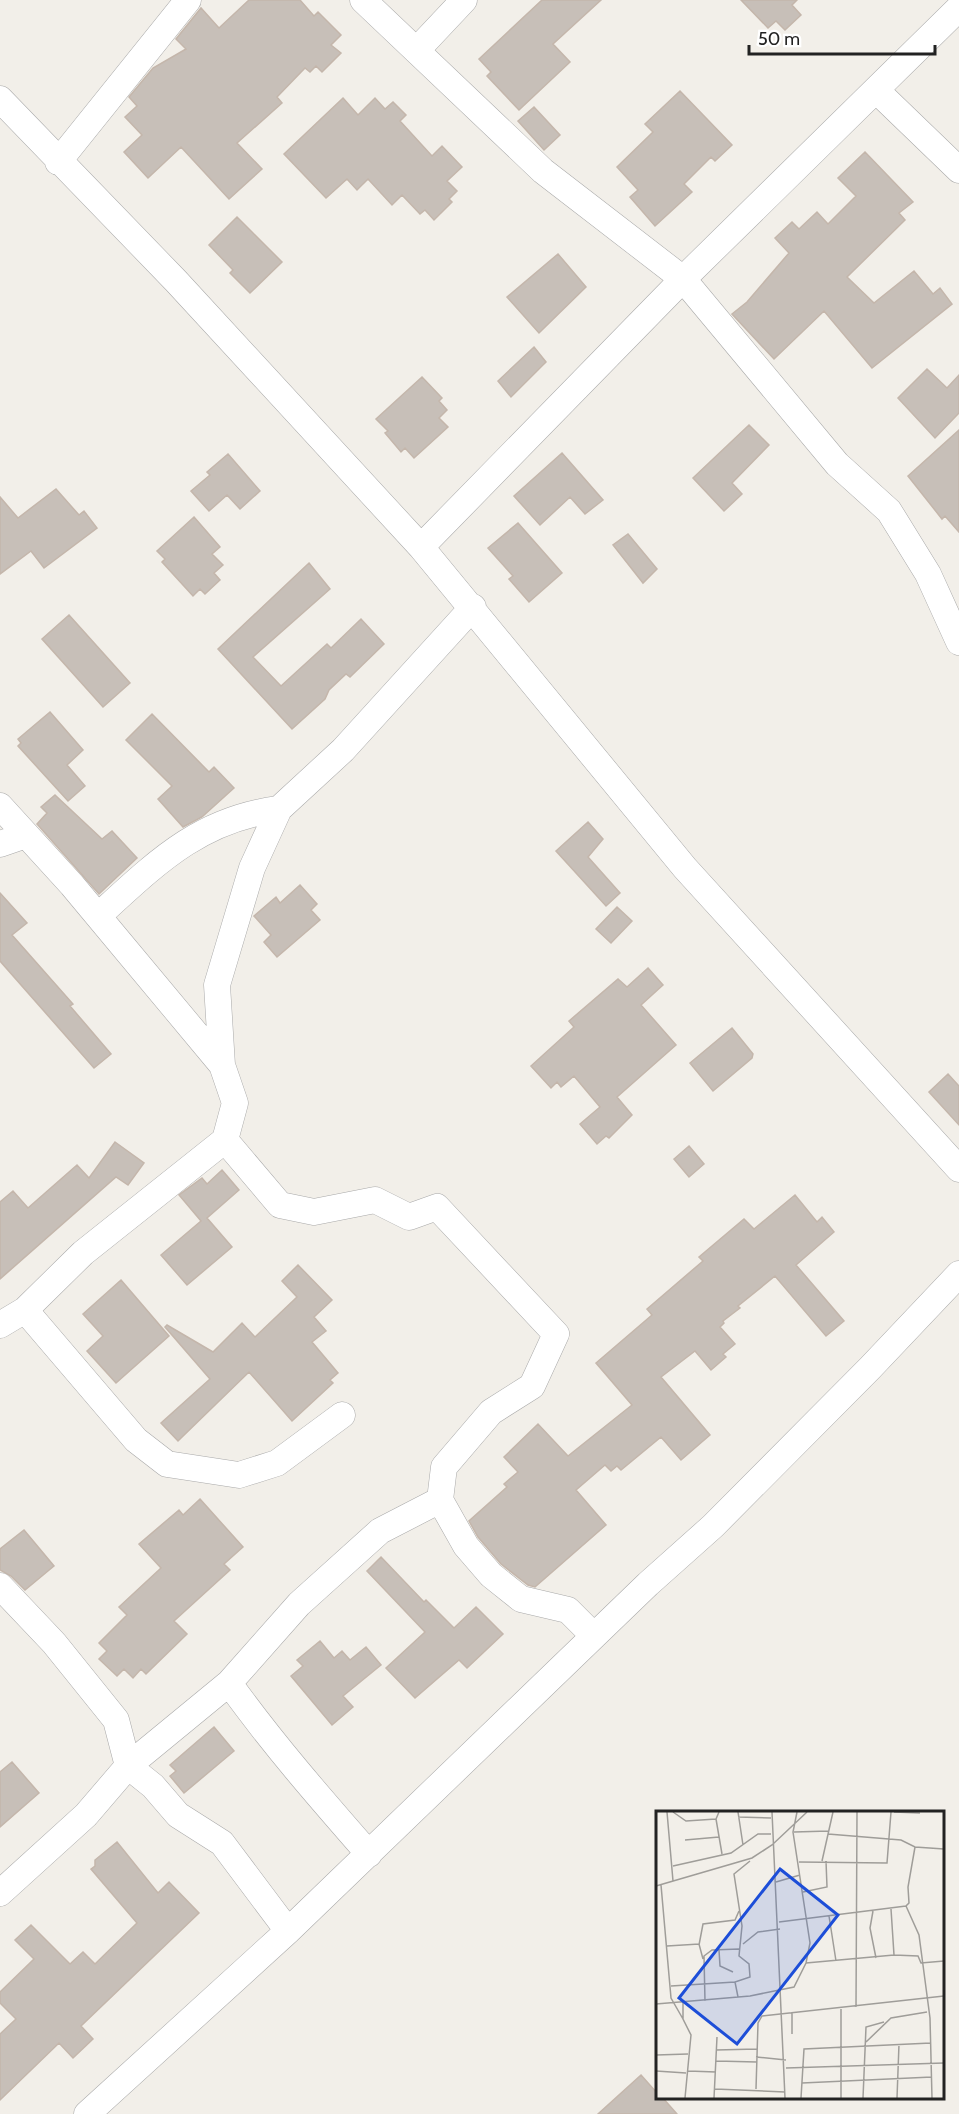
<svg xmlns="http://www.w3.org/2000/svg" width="959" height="2114" viewBox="0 0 959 2114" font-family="Cabin,sans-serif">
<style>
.building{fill:#c7bfb8;stroke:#c4b6ab;stroke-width:1.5}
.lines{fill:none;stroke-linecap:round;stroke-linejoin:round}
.minor-casing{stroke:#a9a9a9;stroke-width:27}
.minor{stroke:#fff;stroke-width:26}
.inset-road{fill:none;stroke:#9f9d99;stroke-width:1.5}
.view{fill:#1d4ed8;fill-opacity:0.15;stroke:#1d4ed8;stroke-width:3}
.inset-edge{fill:none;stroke:#222;stroke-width:3}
</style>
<rect width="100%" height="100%" fill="#f2efe9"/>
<!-- building -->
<path class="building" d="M 249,0 L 300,0 L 314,16 L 318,12 L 341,35 L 331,45 L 341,53 L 322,72 L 316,66 L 310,72 L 305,68 L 277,97 L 282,103 L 237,143 L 262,169 L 229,199 L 181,147 L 148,178 L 124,152 L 142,135 L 125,117 L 137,106 L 129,97 L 153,68 L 186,49 L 176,39 L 201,8 L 219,28 Z
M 542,0 L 601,0 L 553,44 L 570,62 L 519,110 L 487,76 L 491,72 L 479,59 Z
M 741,0 L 797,0 L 792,5 L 801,15 L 785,30 L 776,21 L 768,28 Z
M 680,91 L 732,145 L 715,161 L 711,157 L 684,184 L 692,192 L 655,226 L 630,197 L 638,190 L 617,167 L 653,132 L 645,124 Z
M 343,98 L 358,115 L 375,98 L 385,109 L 393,102 L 406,115 L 400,121 L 432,156 L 442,146 L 462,167 L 447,181 L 457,191 L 449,199 L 452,202 L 434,220 L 425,210 L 420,214 L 402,195 L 392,205 L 368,179 L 357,190 L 347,179 L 326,198 L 284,154 Z
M 534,107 L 560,135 L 544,150 L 518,121 Z
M 865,152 L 913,202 L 899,213 L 905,220 L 847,277 L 874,303 L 914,271 L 933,294 L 940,288 L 952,304 L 872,368 L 824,311 L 774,359 L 732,314 L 747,302 L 789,253 L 775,238 L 792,222 L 799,229 L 817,212 L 828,224 L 856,196 L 838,178 Z
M 237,217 L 282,262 L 250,293 L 230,273 L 233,270 L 209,245 Z
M 558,254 L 586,287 L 539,333 L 507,297 Z
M 534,347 L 546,362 L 511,397 L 498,381 Z
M 927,369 L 947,388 L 959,375 L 959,413 L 935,438 L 898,398 Z
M 422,377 L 442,398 L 439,401 L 447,410 L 439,418 L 448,427 L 414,458 L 405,448 L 401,452 L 385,433 L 388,431 L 376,419 Z
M 749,425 L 769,445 L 732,483 L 742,494 L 724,511 L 693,478 Z
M 959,430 L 959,532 L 945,516 L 942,519 L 908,476 Z
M 562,453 L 603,500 L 585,514 L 570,497 L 540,525 L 514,496 Z
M 228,454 L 260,491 L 240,509 L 227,495 L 209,511 L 191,491 L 210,475 L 207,472 Z
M 56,489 L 79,515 L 84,511 L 97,528 L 44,568 L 31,551 L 0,574 L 0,497 L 18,518 Z
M 194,517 L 220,547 L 212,554 L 223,565 L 214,573 L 220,580 L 205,594 L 200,589 L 193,596 L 162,562 L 165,559 L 157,551 Z
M 518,523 L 562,573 L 529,602 L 509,579 L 513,576 L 488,548 Z
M 628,534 L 657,569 L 643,583 L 613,545 Z
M 309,563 L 330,589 L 253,657 L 281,686 L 327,644 L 331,648 L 361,619 L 384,644 L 350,677 L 346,674 L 329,690 L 325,699 L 292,729 L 218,649 Z
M 69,615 L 130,683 L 103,707 L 42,639 Z
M 50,712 L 83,750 L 67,765 L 85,786 L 68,801 L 18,746 L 21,743 L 18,739 Z
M 152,714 L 209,772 L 214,767 L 234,788 L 202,817 L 183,827 L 158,799 L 172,786 L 126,740 Z
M 55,795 L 102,839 L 112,831 L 137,858 L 99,894 L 37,824 L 47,813 L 41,807 Z
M 588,822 L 603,839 L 588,857 L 620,893 L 606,906 L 556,851 Z
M 300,885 L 317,904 L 311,910 L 320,920 L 277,957 L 264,942 L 271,935 L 254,916 L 276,897 L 280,903 Z
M 0,893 L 27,923 L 12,935 L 73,1004 L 70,1006 L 111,1054 L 94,1068 L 0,961 Z
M 617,907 L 632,921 L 611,943 L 596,929 Z
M 648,968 L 663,985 L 641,1005 L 676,1045 L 617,1097 L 632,1115 L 609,1138 L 606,1136 L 597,1144 L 580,1124 L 600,1107 L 574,1076 L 561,1087 L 557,1082 L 551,1088 L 531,1066 L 574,1027 L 569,1021 L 618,979 L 627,987 Z
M 732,1028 L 753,1054 L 752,1058 L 713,1091 L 690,1063 Z
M 948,1074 L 959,1086 L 959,1125 L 929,1092 Z
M 115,1142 L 144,1163 L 128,1185 L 116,1177 L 0,1279 L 0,1202 L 13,1191 L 28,1208 L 77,1165 L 89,1178 Z
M 689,1146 L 704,1164 L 689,1177 L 674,1159 Z
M 222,1170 L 239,1190 L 207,1218 L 232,1247 L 187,1285 L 161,1255 L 201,1221 L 179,1195 L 202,1178 L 207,1184 Z
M 795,1195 L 817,1222 L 822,1217 L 834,1232 L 796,1265 L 844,1321 L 826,1336 L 775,1276 L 738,1306 L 740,1308 L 723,1321 L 724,1323 L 720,1327 L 735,1344 L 723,1354 L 726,1357 L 711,1370 L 695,1351 L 661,1377 L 710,1435 L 681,1460 L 661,1437 L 621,1470 L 617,1466 L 611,1471 L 605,1465 L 576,1490 L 606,1525 L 535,1587 L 528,1585 L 501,1564 L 478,1537 L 469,1521 L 507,1487 L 504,1484 L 518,1472 L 504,1457 L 538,1424 L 568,1456 L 632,1405 L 596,1363 L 652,1315 L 647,1309 L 703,1261 L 699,1257 L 744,1219 L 754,1229 Z
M 298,1265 L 332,1300 L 314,1317 L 326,1331 L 312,1342 L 338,1373 L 330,1380 L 333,1383 L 292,1421 L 249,1372 L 178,1441 L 161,1423 L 210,1379 L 165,1327 L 167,1325 L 213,1352 L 242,1323 L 255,1337 L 297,1297 L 282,1281 Z
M 121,1280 L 169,1336 L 116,1383 L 87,1351 L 103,1336 L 83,1314 Z
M 200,1499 L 243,1547 L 224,1564 L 230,1570 L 174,1621 L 187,1634 L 146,1674 L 141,1669 L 133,1678 L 124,1669 L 117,1676 L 99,1659 L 107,1651 L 99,1643 L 127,1615 L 119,1607 L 161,1568 L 139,1544 L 179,1510 L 183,1515 Z
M 24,1530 L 54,1566 L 25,1590 L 11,1576 L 0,1570 L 0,1549 Z
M 381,1557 L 424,1602 L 426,1600 L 454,1628 L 476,1607 L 503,1634 L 467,1668 L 459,1660 L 415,1698 L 386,1668 L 425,1632 L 367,1571 Z
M 320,1641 L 334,1658 L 342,1651 L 350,1660 L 366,1647 L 381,1665 L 343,1696 L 353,1707 L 332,1725 L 291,1676 L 303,1666 L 297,1660 Z
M 214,1727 L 234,1751 L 184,1793 L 170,1776 L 176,1771 L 170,1765 Z
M 12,1762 L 39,1793 L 0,1827 L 0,1772 Z
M 117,1842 L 158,1893 L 169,1882 L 199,1913 L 81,2026 L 93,2039 L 73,2058 L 59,2043 L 0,2100 L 0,2034 L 16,2019 L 0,2003 L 0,1992 L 34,1959 L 15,1940 L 31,1925 L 70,1964 L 83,1952 L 95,1964 L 137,1923 L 91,1869 L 95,1866 L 95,1860 Z
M 641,2075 L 657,2093 L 657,2097 L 662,2097 L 677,2114 L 598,2114 Z"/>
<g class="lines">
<!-- minor casing -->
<g class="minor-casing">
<path id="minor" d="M 363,0 L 543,171 L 683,279 L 837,464 L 889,511 L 928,574 L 959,642
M 417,50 L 464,0
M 876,90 L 959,170
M 0,99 L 176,281 L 421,547 L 685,868 L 959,1169
M 58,162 L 188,0
M 421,547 L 683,279 L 959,8
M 0,806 L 72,885 L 222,1065 L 235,1103 L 225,1140 L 280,1205 L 314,1212 L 375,1200 L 409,1217 L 437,1207 L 556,1334 L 532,1386 L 491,1412 L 444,1467 L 440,1500 L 466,1546 L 491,1575 L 521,1599 L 568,1610 L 594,1636
M 0,844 L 26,835
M 98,916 C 155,864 199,819 279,809
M 222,1065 L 217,985 L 252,868 L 279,809 L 343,750 L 473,607
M 25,1310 L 136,1440 L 167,1464 L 239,1475 L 277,1463 L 342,1415
M 0,1325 L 25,1310 L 83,1253 L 225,1140
M 0,1586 L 54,1643 L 116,1720 L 128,1766 L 153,1786 L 178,1815 L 222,1843 L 288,1931
M 229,1683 C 272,1743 320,1798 369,1854
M 0,1893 L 86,1815 L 128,1766 L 229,1683 L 299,1604 L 380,1531 L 440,1500
M 87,2114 L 288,1931 L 648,1584 L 713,1526 L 870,1368 L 959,1274"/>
</g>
<!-- minor -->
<use href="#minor" class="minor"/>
</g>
<!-- overview -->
<g transform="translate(656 1811)">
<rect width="288" height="288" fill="#f2efe9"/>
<path class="inset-road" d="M 11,1 L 17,70M 17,1 L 30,10 L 60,8M 63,1 L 60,8 L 66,43M 82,1 L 87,34M 116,1 L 129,287M 238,1 L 264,2M 82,6 L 115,7M 138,21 L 173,20M 172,23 L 245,29 L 259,36 L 288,38M 29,29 L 63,26M 259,36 L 252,76 L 253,92 L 250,95 L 263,124 L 274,207 L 276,287M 166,50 L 177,1M 143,51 L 231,52 L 235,1M 17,55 L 75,42 L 102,23 L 115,23M 120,71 L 144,64M 5,74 L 15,187 L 27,208M 0,75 L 96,47 L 116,34 L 151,1M 147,81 L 171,76 L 170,50M 235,98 L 238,144M 217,100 L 214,117 L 220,147M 173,105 L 180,150M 123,111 L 250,95M 87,133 L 102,121 L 124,118M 43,134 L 47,113 L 79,109 L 83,100M 11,135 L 43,133 L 47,148M 63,139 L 64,155 L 77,161M 150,152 L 238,144 L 262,145 L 265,152 L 288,150M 15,175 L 79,171M 82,186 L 79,171 L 94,166 L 93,153 L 83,145 L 86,115 L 78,63 L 94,50M 49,190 L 48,145 L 56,139 L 83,138M 27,191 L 27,208 L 35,224 L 29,287M 0,193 L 94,185 L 138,176 L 150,152 L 154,132 L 137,21 L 141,1M 200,196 L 201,1M 185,198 L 185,287M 136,223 L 136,201M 210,231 L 235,207 L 271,201M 60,239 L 101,238M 0,244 L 32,243M 100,246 L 130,249M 60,250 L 101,251M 130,257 L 288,252M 0,260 L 30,262M 32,260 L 60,261M 146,272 L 276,266M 59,278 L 129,281M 100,278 L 102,212 L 106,205 L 288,185M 58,287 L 61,226M 145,287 L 148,238 L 275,232M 207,287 L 210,216 L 228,211M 241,287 L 243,233"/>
<path class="view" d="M 124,58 L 182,104 L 81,233 L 23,187 Z"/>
<rect width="288" height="288" class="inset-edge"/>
</g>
<!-- scale -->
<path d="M749 45v9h186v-9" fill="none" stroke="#222222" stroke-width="3"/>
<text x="758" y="45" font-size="18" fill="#222222" stroke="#ffffff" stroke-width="4.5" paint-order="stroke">50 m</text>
</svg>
